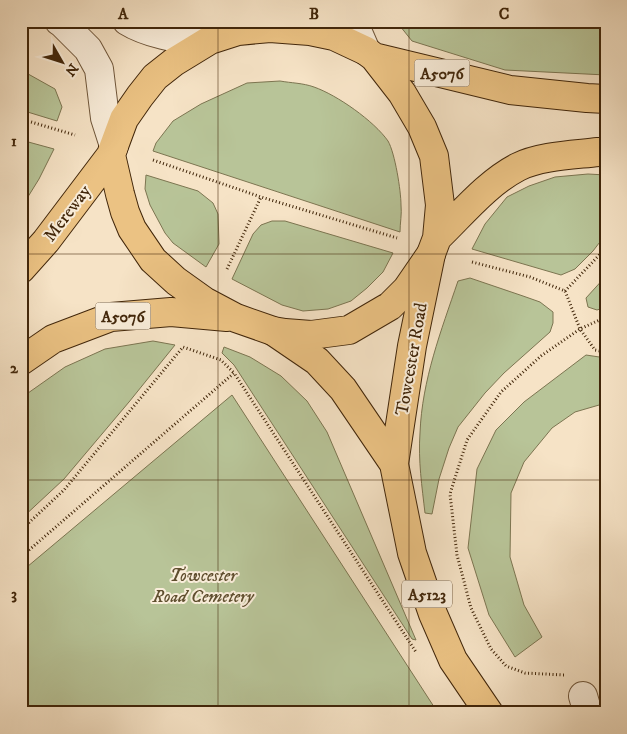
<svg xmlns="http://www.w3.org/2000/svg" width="627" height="734" viewBox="0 0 627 734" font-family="'IM FELL DW Pica',serif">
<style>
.green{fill:#b8c498;stroke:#7c7551}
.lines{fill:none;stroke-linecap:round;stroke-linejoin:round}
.minor-casing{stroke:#6e5539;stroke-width:30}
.major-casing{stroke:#41260a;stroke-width:30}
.highway-casing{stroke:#41260a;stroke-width:30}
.path{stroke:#41260a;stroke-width:3;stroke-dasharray:1 2.5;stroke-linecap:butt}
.minor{stroke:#f9edda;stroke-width:28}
.major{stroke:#ebc283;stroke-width:28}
.highway{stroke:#ebc283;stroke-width:28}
.grid{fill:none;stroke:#41260a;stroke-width:1;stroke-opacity:0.55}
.labels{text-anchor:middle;stroke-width:4;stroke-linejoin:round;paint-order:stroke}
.shield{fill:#f9edda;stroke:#786248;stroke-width:1}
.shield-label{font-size:16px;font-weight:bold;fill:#41260a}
.street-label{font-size:18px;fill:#41260a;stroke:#f9edda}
.park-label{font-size:18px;font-style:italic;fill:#5f4e2e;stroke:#f9edda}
.neatline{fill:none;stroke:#41260a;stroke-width:2}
.grid-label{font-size:16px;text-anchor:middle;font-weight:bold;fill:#41260a}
</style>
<rect width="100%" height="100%" fill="#f6e3c6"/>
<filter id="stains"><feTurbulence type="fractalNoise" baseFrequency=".004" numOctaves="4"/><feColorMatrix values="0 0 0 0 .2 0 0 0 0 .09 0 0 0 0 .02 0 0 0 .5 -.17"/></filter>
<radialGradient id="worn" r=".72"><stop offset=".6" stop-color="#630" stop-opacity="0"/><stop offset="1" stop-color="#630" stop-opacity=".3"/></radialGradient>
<!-- green -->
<path class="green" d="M 396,21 L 606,21 L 606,75 L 505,70 L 412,41 Z
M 21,70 L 55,89 L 62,107 L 57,121 L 21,110 Z
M 280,81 C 291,83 303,83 314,87 C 337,95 374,121 388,141 C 395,153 401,191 401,205 C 402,214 400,223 400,232 L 153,151 L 156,143 L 173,121 L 201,104 L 247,83 Z
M 21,140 L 54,149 L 39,179 L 21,208 Z
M 588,174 L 606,175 L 606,234 L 593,251 L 575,269 L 561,275 L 472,249 L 485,224 L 507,197 L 529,186 L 555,177 Z
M 146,175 L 198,191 L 213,203 L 218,214 L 219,244 L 206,267 L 173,243 L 165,233 L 150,205 L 145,189 Z
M 272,221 L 285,221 L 393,253 L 383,272 L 367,288 L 351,301 L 328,309 L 303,311 L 282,305 L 232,279 L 253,234 L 261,225 Z
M 606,276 L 606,307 L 597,310 L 588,307 L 586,298 Z
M 470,278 L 523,296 L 540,302 L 553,312 L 553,323 L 550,332 L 504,373 L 485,393 L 458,427 L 449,448 L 439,479 L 432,514 L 425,513 C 422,487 418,460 420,433 C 422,380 441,331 458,281 Z
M 153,341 L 175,345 L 129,402 L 64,479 L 21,519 L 21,398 L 65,367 L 105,349 Z
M 224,347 L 250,357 L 281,376 L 307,401 L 327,432 L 416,640 L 412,639 L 234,365 L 222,353 Z
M 586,355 L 606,358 L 606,403 L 575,412 L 552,428 L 524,462 L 511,493 L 510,557 L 524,605 L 542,637 L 515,657 L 489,615 L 468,548 L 477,469 L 496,430 L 524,402 Z
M 232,395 L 438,713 L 21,713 L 21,572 Z"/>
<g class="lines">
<!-- minor casing -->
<g class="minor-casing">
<path id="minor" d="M 59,21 L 62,23 L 88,49 L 99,69 L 105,118 L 114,146
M 127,21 C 148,34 180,39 204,43
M 353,21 L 366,51
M 583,696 L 588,713"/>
</g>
<!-- major casing -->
<g class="major-casing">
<path id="major" d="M 431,254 L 412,346 L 394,464 L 412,553 L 433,614 L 453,660 L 489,713
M 273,331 L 317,361 L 343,389 L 394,464"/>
</g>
<!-- highway casing -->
<g class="highway-casing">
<path id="highway" d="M 270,28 L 310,31 L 334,36 L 366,51 L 374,57 L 402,93 L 422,127 L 434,156 L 440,205 L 437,238 L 431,254 L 407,289 L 390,306 L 349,330 L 311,335 L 285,333 L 273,331 L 236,318 L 204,301 L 176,281 L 153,260 L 132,229 L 125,212 L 120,194 L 111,155 L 114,146 L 124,119 L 140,96 L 155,77 L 174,62 L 210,40 L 238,31 Z
M 374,57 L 510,90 L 587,98 L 606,99
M 437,238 C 462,214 487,183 518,167 C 540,156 573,155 598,152 L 606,152
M 21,269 L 46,241 L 111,155
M 21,361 L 53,339 L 111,317 L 171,312 L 227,317"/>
</g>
<!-- path -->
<path class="path" d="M 21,119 L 75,135
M 153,160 L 261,197 L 397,238
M 472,262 L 530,277 L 565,291 L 580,329 L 606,317
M 227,269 L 261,197
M 565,291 L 606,248
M 21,530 L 64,490 L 183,347 L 221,360 L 234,373
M 21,557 L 234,373 L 416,652
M 564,675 L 525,673 L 506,666 L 491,649 L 471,608 L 457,555 L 450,494 L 467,440 L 501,392 L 541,356 L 580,329 L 595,350 L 606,352"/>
<!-- minor -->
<use href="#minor" class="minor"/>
<!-- major -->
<use href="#major" class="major"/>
<!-- highway -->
<use href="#highway" class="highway"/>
</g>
<!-- grid -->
<path class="grid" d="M 218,21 L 218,713M 409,21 L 409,713M 21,254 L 606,254M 21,480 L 606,480"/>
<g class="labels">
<!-- shield labels -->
<g class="shield">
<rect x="414.5" y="59.5" width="55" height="27" rx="4"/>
<rect x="95.5" y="302.5" width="55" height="27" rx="4"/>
<rect x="402" y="580.5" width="50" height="27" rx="4"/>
</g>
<g class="shield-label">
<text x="442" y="79">A5076</text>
<text x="123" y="322">A5076</text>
<text x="427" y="600">A5123</text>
</g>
<!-- street labels -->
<g class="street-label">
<text transform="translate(67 213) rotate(-53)" y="6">Mereway</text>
<text transform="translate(411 359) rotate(-80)" y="6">Towcester Road</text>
</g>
<!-- park labels -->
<g class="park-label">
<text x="203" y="581">Towcester<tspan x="203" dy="21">Road Cemetery</tspan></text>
</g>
</g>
<!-- margin -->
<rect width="627" height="734" fill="none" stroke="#f6e3c6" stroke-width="55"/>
<!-- north arrow -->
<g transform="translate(62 62) rotate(129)" stroke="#f9edda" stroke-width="4" paint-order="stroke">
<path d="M0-4L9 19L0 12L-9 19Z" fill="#41260a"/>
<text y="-8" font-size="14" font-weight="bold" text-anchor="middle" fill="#41260a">N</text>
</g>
<rect x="28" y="28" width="572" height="678" class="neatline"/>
<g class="grid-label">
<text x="123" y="19">A</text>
<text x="314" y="19">B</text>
<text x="504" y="19">C</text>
<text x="14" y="146">1</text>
<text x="14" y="373">2</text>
<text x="14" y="599">3</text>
</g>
<rect width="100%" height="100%" filter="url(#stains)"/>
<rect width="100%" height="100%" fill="url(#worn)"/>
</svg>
